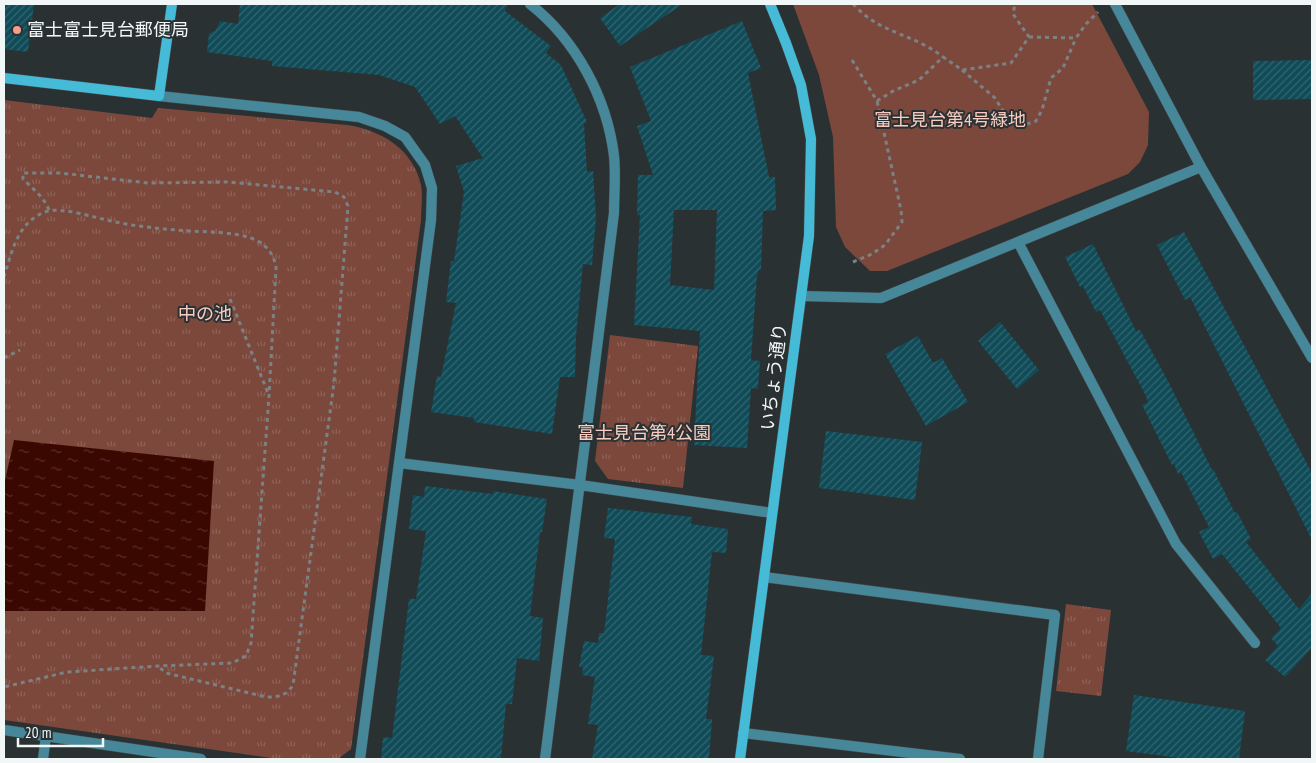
<svg xmlns="http://www.w3.org/2000/svg" width="1316" height="763" viewBox="0 0 1316 763" font-family="'PT Sans Narrow','Noto Sans JP',sans-serif">
<style>
.green{fill:#7c483c}
.park{fill:url(#park-tufts)}
.water{fill:url(#water-ripples)}
.building{fill:url(#building-hatch);fill-rule:evenodd}
.lines{fill:none;stroke-linecap:round;stroke-linejoin:round}
.street-casing{stroke:#464d4e;stroke-width:11}
.secondary-casing{stroke:#464d4e;stroke-width:11}
.path{stroke:#7c8284;stroke-width:3;stroke-dasharray:4 4;stroke-linecap:butt}
.street{stroke:#46889a;stroke-width:10}
.secondary{stroke:#46bbd8;stroke-width:10}
.poi-dot{fill:#f49e89;stroke:#2a3133;stroke-width:2}
.labels{text-anchor:middle;stroke-width:4;stroke-linejoin:round;paint-order:stroke}
.poi-label{font-size:18px;fill:#f1f6f7;stroke:#2a3133;text-anchor:start}
.park-label{font-size:18px;fill:#f8ccc1;stroke:#2a3133}
.street-label{font-size:18px;fill:#f1f6f7;stroke:#2a3133}
</style>
<defs>
<pattern id="park-tufts" width="24" height="20" patternUnits="userSpaceOnUse" patternTransform="scale(1.25)"><rect width="24" height="20" fill="#7c483c"/><path d="M3 7l-1-3M5 7V3M7 7l1-3M15 17l-1-3M17 17v-4M19 17l1-3" fill="none" stroke="#8f6359"/></pattern>
<pattern id="water-ripples" width="26" height="14" patternUnits="userSpaceOnUse" patternTransform="scale(1.25)"><rect width="26" height="14" fill="#3b0801"/><path d="M2 4q2-2 4 0t4 0M15 11q2-2 4 0t4 0" fill="none" stroke="#582d27"/></pattern>
<pattern id="building-hatch" width="6" height="6" patternUnits="userSpaceOnUse" patternTransform="scale(1.25)"><rect width="6" height="6" fill="#104b58"/><path d="M-1 1l2-2M0 6l6-6M5 7l2-2" fill="none" stroke="#336671"/></pattern>
</defs>
<rect width="100%" height="100%" fill="#2a3133"/>
<!-- green -->
<path class="green" d="M 793,4 L 1092,4 L 1149,112 L 1148,145 L 1140,162 L 1128,174 L 887,271 L 870,271 L 845,247 L 836,227 L 833,137 L 819,75 Z"/>
<!-- park -->
<path class="park" d="M 4,100 L 152,118 L 158,108 L 347,125 C 381,130 413,149 421,185 C 423,195 421,209 421,220 L 351,749 L 338,759 L 278,759 L 4,720 Z
M 610,335 L 698,346 L 683,488 L 608,479 L 595,461 Z
M 1066,604 L 1111,610 L 1101,696 L 1056,691 Z"/>
<!-- water -->
<path class="water" d="M 14,440 L 214,461 L 205,611 L 4,611 L 4,485 Z"/>
<!-- building -->
<path class="building" d="M 4,4 L 34,4 L 28,52 L 4,49 Z
M 240,4 L 508,4 L 505,11 L 551,46 L 546,53 L 561,65 L 587,122 L 584,124 L 587,172 L 593,171 L 596,217 L 592,265 L 583,264 L 576,336 L 575,377 L 560,377 L 552,434 L 474,422 L 474,418 L 431,412 L 437,376 L 441,377 L 456,303 L 446,302 L 451,261 L 454,261 L 464,192 L 456,166 L 483,158 L 455,116 L 440,124 L 415,87 L 379,75 L 272,66 L 272,61 L 207,52 L 209,33 L 215,31 L 220,21 L 238,24 Z
M 620,4 L 683,4 L 620,46 L 600,18 Z
M 742,21 L 761,68 L 748,73 L 769,177 L 775,177 L 776,210 L 763,211 L 761,270 L 759,270 L 757,275 L 751,360 L 760,361 L 758,389 L 751,388 L 747,448 L 694,445 L 700,331 L 634,325 L 640,215 L 637,215 L 638,175 L 653,175 L 637,126 L 651,121 L 630,67 ZM 674,210 L 717,210 L 714,290 L 670,285 Z
M 1312,60 L 1312,99 L 1253,100 L 1253,61 Z
M 1184,232 L 1312,473 L 1312,540 L 1190,297 L 1185,300 L 1157,245 Z
M 1093,244 L 1136,331 L 1140,330 L 1169,383 L 1212,470 L 1213,469 L 1235,513 L 1237,512 L 1251,539 L 1246,542 L 1299,609 L 1312,593 L 1312,648 L 1285,677 L 1265,660 L 1278,646 L 1271,638 L 1281,628 L 1222,554 L 1213,559 L 1199,532 L 1209,527 L 1181,472 L 1178,474 L 1174,464 L 1172,465 L 1142,405 L 1148,402 L 1145,394 L 1100,310 L 1096,312 L 1083,286 L 1080,287 L 1065,257 Z
M 1000,322 L 1039,370 L 1017,389 L 978,341 Z
M 918,336 L 933,363 L 942,358 L 968,402 L 926,426 L 885,354 Z
M 826,431 L 922,442 L 915,500 L 819,488 Z
M 425,486 L 493,494 L 493,491 L 547,499 L 542,532 L 540,532 L 530,616 L 543,618 L 539,661 L 517,658 L 512,704 L 506,704 L 501,759 L 381,759 L 383,737 L 392,738 L 409,599 L 416,599 L 426,531 L 409,529 L 413,495 L 424,497 Z
M 608,508 L 692,517 L 691,524 L 728,529 L 726,553 L 712,552 L 701,655 L 714,656 L 706,719 L 712,719 L 709,759 L 592,759 L 598,725 L 588,724 L 595,677 L 582,675 L 583,667 L 579,667 L 584,641 L 598,643 L 599,633 L 604,633 L 615,539 L 604,538 Z
M 1134,695 L 1245,711 L 1239,759 L 1186,759 L 1126,751 Z"/>
<g class="lines">
<!-- street casing -->
<g class="street-casing">
<path id="street" d="M 530,4 C 576,40 607,98 614,156 C 616,175 614,195 614,213 L 545,759
M 1115,4 L 1201,167 L 1312,358
M 159,96 L 359,117 L 385,126 L 405,137 L 425,165 L 432,188 L 431,220 L 360,759
M 1018,242 L 1176,544 L 1255,643
M 801,296 L 881,298 L 1201,167
M 399,463 L 580,485 L 772,513
M 764,577 L 1055,615 L 1038,759
M 4,730 L 201,759
M 743,733 L 960,759
M 43,759 L 46,736"/>
</g>
<!-- secondary casing -->
<g class="secondary-casing">
<path id="secondary" d="M 4,78 L 159,96 L 172,4
M 740,759 L 809,236 L 811,139 L 801,85 L 786,43 L 770,4"/>
</g>
<!-- path -->
<path class="path" d="M 853,4 C 858,9 864,15 870,19 C 894,35 919,38 943,57
M 1029,37 L 1076,38 L 1086,24 L 1098,12
M 852,60 L 877,101 L 893,91 L 919,80 L 943,57 L 962,70 L 1011,63 L 1029,37 L 1013,14 L 1015,4
M 962,70 L 995,98 L 1008,119 L 1017,124 L 1027,124 L 1036,121 L 1042,110 L 1051,78 L 1063,68 L 1076,38
M 49,210 C 44,197 33,189 23,179 L 23,173 L 60,173 L 148,183 L 228,182 L 335,192 L 344,197 L 348,206 L 334,383 L 293,685 C 286,696 279,697 266,697 L 166,673 L 158,666
M 853,262 L 872,254 L 885,245 L 902,222 L 901,210 L 877,101
M 4,277 C 12,251 18,220 48,211 C 61,207 97,218 111,221 C 138,227 163,229 190,231 C 209,232 233,232 251,238 C 265,243 274,253 276,268 L 269,396 L 251,643 L 246,656 L 232,663 L 158,666 L 67,672 L 4,687
M 230,299 L 268,393
M 4,358 L 20,350"/>
<!-- street -->
<use href="#street" class="street"/>
<!-- secondary -->
<use href="#secondary" class="secondary"/>
</g>
<!-- markers -->
<circle class="poi-dot" cx="17" cy="30" r="5"/>
<g class="labels">
<!-- poi labels -->
<g class="poi-label">
<text x="27" y="36">富士富士見台郵便局</text>
</g>
<!-- park labels -->
<g class="park-label">
<text x="950" y="126">富士見台第4号緑地</text>
<text x="205" y="320">中の池</text>
<text x="644" y="439">富士見台第4公園</text>
</g>
<!-- street labels -->
<g class="street-label">
<text transform="translate(774 377) rotate(-83)" y="6">いちょう通り</text>
</g>
</g>
<!-- border -->
<rect width="1316" height="763" fill="none" stroke="#f1f6f7" stroke-width="10"/>
<!-- scale -->
<path d="M18 738v8h85v-8" fill="none" stroke="#f1f6f7" stroke-width="2.5"/>
<text x="25" y="738" font-size="15" fill="#f1f6f7" stroke="#2a3133" stroke-width="4" paint-order="stroke">20 m</text>
</svg>
